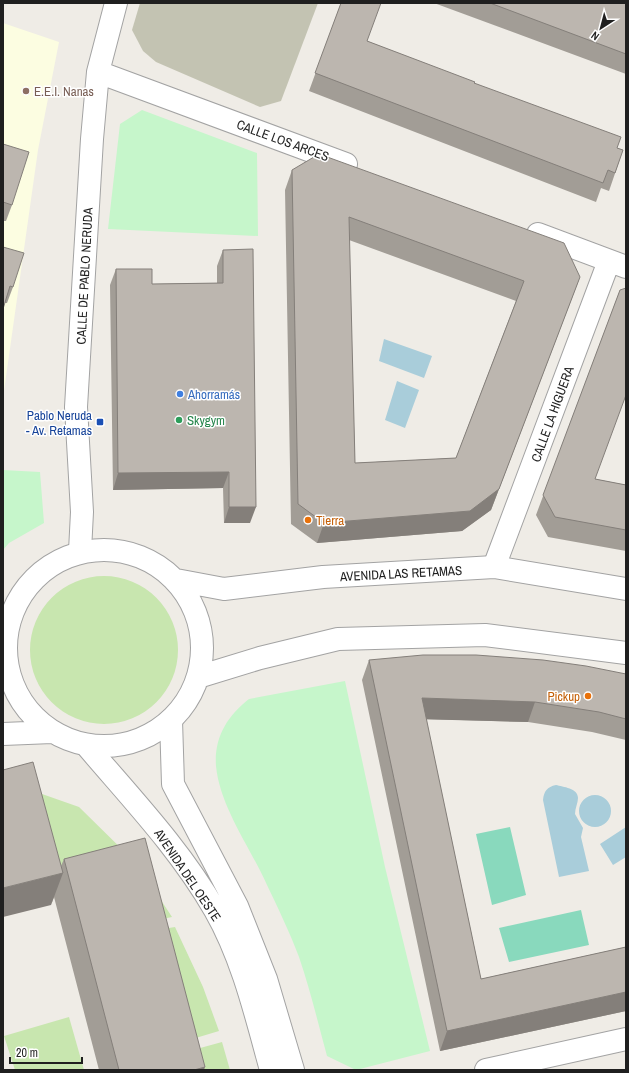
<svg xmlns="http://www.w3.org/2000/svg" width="629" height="1073" viewBox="0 0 629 1073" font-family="'Archivo Narrow',sans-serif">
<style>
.education{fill:#fcfde1}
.construction{fill:#c3c3b2}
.grass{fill:#c8e6af}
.park{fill:#c6f6cb}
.pitch{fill:#89d9bd}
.water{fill:#a9cdda}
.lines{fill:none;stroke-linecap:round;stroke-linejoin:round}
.minor-casing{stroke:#a3a3a3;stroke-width:24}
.tertiary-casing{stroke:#a3a3a3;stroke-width:24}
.minor{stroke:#fff;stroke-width:22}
.tertiary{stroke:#fff;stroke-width:22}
.wall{fill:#a29d96;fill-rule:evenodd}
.shaded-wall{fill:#847f7a}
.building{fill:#bcb6af;stroke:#847f7a;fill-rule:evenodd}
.education-dot{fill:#8d6e63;stroke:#fff;stroke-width:1.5}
.shop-dot{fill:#3f7fe0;stroke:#fff;stroke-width:1.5}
.leisure-dot{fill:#2e9e5b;stroke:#fff;stroke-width:1.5}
.transit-dot{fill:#1a4fb4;stroke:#fff;stroke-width:1.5}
.food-dot{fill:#e8710a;stroke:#fff;stroke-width:1.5}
.labels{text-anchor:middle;stroke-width:3;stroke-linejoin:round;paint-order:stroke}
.education-label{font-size:13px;fill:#785e54;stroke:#fff;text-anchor:start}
.street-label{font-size:13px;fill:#1f1f1f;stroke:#fff}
.shop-label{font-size:13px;fill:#366cbe;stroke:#fff;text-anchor:start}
.transit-label{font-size:13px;fill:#164399;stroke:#fff;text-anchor:end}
.leisure-label{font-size:13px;fill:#27864d;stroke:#fff;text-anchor:start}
.food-label{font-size:13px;fill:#c56008;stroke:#fff;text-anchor:start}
</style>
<rect width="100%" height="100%" fill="#efece6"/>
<!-- education -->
<path class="education" d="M 3,23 L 59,42 L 38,150 L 3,398 Z"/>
<!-- construction -->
<path class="construction" d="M 140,3 L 318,3 L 281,101 L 260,107 L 156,62 L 143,51 L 132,30 Z"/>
<!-- grass -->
<path class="grass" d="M30 650a74 74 0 1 1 148 0a74 74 0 1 1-148 0Z
M 25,788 L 79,807 L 138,865 L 172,917 L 148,922 L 53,885 Z
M 175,927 L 203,987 L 219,1031 L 179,1043 L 150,931 Z
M 69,1017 L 84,1070 L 15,1070 L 4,1036 Z
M 222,1042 L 230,1070 L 186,1070 L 182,1053 Z"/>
<!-- park -->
<path class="park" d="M 142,110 L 257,153 L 258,236 L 108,229 L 120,124 Z
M 3,470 L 40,472 L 44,523 L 9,543 L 3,550 Z
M 345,681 L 385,867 L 430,1051 L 356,1070 L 327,1056 C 318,1023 310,989 299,957 C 290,933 278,908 267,885 C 250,847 220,807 216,766 C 214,738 227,716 249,699 Z"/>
<!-- pitch -->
<path class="pitch" d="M 510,827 L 526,895 L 492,905 L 476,834 Z
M 581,910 L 589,945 L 509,962 L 499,928 Z"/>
<!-- water -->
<path class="water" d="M 384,339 L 432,356 L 424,378 L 379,361 Z
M 397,381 L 419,390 L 405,428 L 385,420 Z
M 556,785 C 563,787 578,788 578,798 C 578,803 575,808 575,814 L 583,828 L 581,837 L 589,871 L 559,877 L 543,800 C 544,791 547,787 556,785 Z
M579 811a16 16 0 1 1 32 0a16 16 0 1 1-32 0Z
M 626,827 L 626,857 L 613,865 L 600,844 Z"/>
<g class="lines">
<!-- minor casing -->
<g class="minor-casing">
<path id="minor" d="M 98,72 L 346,164
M 538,234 L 626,267
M 80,551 L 82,512 L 76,407 L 92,139 L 98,72 L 116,3
M 494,567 L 609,261
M 171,720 L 173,784 L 237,906 L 266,979 L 293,1070
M 86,745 C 131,798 180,849 215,910 C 243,959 256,1016 271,1070
M 486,1070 L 626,1039"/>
</g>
<!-- tertiary casing -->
<g class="tertiary-casing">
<path id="tertiary" d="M6 648a98 98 0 1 1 196 0a98 98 0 1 1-196 0Z
M 176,580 L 224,589 L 323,577 L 494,567 L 626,589
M 198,677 L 260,658 L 338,639 L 485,635 L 626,653
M 3,734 L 52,732"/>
</g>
<!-- minor -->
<use href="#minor" class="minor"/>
<!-- tertiary -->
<use href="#tertiary" class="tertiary"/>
</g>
<!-- wall -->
<path class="wall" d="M 341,3 L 367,41 L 474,83 L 617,148 L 623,150 L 609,191 L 601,188 L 596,202 L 309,91 Z
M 434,3 L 626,3 L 626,74 Z
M 3,144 L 12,205 L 6,221 L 3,221 Z
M 292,170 L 572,297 L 491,510 L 462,531 L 317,543 L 291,524 L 285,190 ZM 349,240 L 516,301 L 456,458 L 355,463 Z
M 3,247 L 13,287 L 7,303 L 5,303 Z
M 223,250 L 250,523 L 224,523 L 223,488 L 113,490 L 110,285 L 116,269 L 152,284 L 217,283 L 217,266 Z
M 620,290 L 595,479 L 626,485 L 626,551 L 548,537 L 536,515 Z
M 369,660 L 626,674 L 626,740 L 592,732 L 528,722 L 426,719 L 481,979 L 626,947 L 626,1011 L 440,1051 L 362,680 Z
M 64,859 L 204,1070 L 99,1070 L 54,897 L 51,905 L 61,866 Z"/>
<!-- shaded-wall -->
<path class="shaded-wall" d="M 580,277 L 491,510 L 462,531 L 317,543 L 324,523 L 470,511 Z
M 229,472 L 223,488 L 113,490 L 118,473 Z
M 229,507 L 256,507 L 250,523 L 224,523 Z
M 422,698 L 535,702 L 528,722 L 414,719 Z
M 63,873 L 51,905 L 3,917 L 3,888 Z
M 626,992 L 626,1011 L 440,1051 L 447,1031 Z
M 205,1067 L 204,1070 L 194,1070 Z"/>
<!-- building -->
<path class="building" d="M 341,3 L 381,3 L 367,41 L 475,82 L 474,83 L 621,137 L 617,148 L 623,150 L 615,173 L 608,170 L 603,183 L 315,73 Z
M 490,3 L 626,3 L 626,54 Z
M 3,144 L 29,152 L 12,205 L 3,202 Z
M 319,154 L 564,243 L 580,277 L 499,489 L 470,511 L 324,523 L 298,504 L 292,170 ZM 349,217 L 524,281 L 456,458 L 355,463 Z
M 3,247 L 24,253 L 13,287 L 10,286 L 3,309 Z
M 253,249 L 256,507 L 229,507 L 229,472 L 118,473 L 116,269 L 152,269 L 152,284 L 223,283 L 223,250 Z
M 626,288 L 626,395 L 595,479 L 626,485 L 626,530 L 555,517 L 543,495 L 620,290 Z
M 423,655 L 476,655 L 543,660 L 586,666 L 626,674 L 626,719 L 599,712 L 535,702 L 422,698 L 481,979 L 626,947 L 626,992 L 447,1031 L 369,660 Z
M 33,762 L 63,873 L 3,888 L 3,770 Z
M 145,838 L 205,1067 L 194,1070 L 119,1070 L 64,859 Z"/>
<!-- markers -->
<circle class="education-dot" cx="26" cy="91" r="4"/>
<circle class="shop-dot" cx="180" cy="394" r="4"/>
<circle class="leisure-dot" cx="179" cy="420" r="4"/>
<rect class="transit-dot" x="96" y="418" width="8" height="8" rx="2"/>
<g class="food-dot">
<circle cx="308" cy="520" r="4"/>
<circle cx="588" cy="696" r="4"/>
</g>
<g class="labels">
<!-- education labels -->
<g class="education-label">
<text x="34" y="96">E.E.I. Nanas</text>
</g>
<!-- street labels -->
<g class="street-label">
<text transform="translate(283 140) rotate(20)" y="5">CALLE LOS ARCES</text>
<text transform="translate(84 276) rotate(-87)" y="5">CALLE DE PABLO NERUDA</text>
<text transform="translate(552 414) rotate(-70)" y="5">CALLE LA HIGUERA</text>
<text transform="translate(401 573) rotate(-3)" y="5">AVENIDA LAS RETAMAS</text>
<text transform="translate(188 875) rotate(56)" y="5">AVENIDA DEL OESTE</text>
</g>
<!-- shop labels -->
<g class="shop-label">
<text x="188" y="399">Ahorramás</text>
</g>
<!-- transit labels -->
<g class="transit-label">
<text x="92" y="420">Pablo Neruda<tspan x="92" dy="15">- Av. Retamas</tspan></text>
</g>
<!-- leisure labels -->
<g class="leisure-label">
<text x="187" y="425">Skygym</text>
</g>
<!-- food labels -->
<g class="food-label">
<text x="316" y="525">Tierra</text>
<text x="580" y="701" text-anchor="end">Pickup</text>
</g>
</g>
<!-- border -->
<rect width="629" height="1073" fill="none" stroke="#1f1f1f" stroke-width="8"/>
<!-- north arrow -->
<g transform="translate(601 28) rotate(216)" stroke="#ffffff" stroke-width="3" paint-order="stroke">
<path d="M0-3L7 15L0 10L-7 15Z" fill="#1f1f1f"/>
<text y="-6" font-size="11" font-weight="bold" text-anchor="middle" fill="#1f1f1f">N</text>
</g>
<!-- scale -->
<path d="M10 1057v6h72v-6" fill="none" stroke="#1f1f1f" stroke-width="2"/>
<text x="16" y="1057" font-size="12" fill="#1f1f1f" stroke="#ffffff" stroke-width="3" paint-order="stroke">20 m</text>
</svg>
